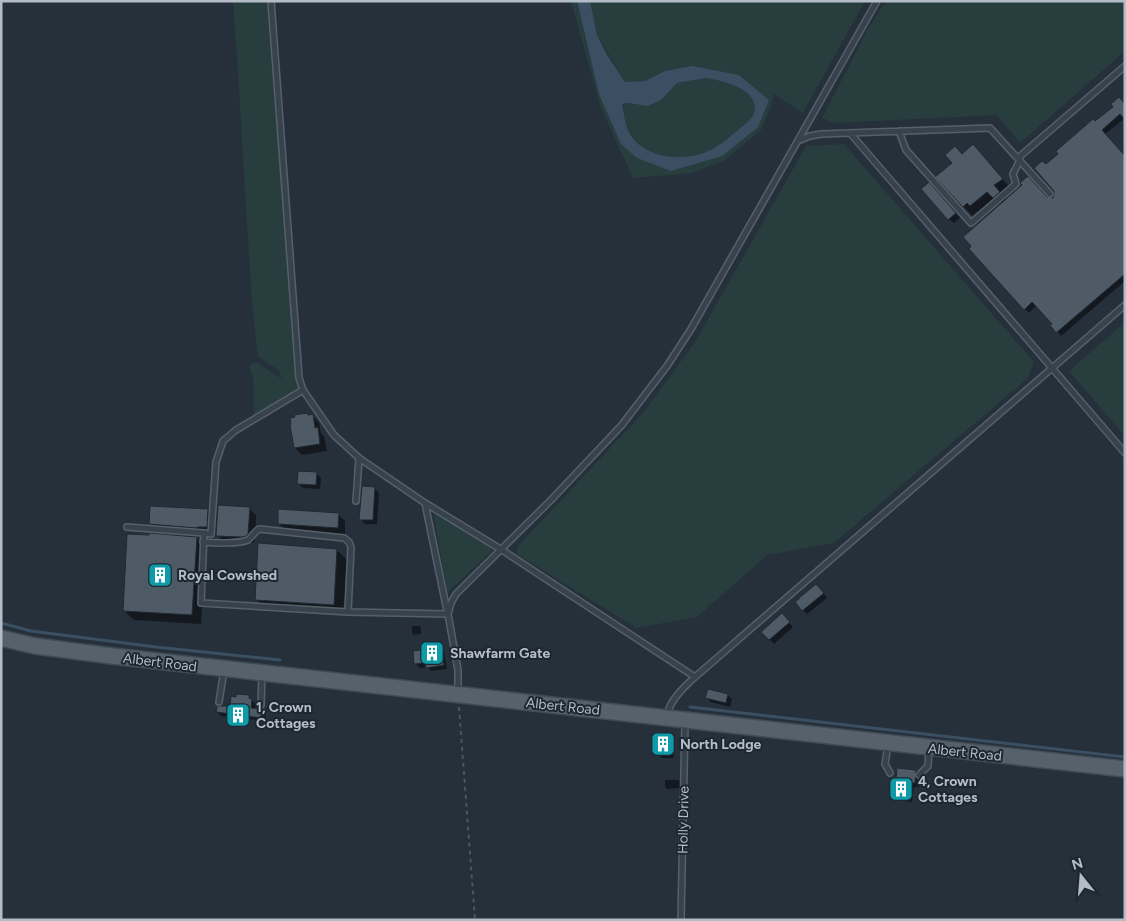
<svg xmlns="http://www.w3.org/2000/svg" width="1126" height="921" viewBox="0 0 1126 921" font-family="Figtree,sans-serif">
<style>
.green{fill:#283d3d}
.water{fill:#3b4f63;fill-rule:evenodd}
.shadow{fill:#0007}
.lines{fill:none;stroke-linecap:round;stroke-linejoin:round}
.stream{stroke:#3b4f63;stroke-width:3}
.building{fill:#4e5b67;stroke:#1f2932}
.lane-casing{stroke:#566069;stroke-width:8}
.primary-casing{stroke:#414b54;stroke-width:18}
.path{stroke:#465a5b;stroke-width:2;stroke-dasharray:4 4;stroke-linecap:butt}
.lane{stroke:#38424c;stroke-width:5}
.primary{stroke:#56616b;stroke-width:15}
.labels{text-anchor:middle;stroke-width:4;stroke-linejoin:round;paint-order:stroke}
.poi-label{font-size:14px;font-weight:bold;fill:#b4bdc7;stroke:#1d2730;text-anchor:start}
.street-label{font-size:14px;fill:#b4bdc7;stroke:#1d2730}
</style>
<rect width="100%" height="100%" fill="#25303b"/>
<!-- green -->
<path class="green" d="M 233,1 L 268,1 L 298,390 L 254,417 L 253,377 L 249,365 L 256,362 L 282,379 L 278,370 L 258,356 C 252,312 250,268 247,223 C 242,149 239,75 233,1 Z
M 571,1 L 577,1 L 599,94 L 637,158 L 722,156 L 769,100 L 739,75 L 665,71 L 645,81 L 625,82 L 597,35 L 590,1 L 865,1 L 803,113 L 774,94 L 772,104 L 761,130 L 725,160 L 692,173 L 633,178 L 601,108 Z
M 886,1 L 1125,1 L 1125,51 L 1020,143 L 997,115 L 833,123 L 822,118 L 868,29 Z
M 706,78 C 722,81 754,87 755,108 C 755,118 744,125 737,131 C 730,136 723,143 716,147 C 691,163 646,161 630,134 C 625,126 624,113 622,104 L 628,103 L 648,106 L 661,100 L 677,83 Z
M 844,144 L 1034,362 L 1028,378 L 834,543 L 767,555 L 697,617 L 636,628 L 517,554 L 518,546 L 643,413 L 695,342 L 806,146 Z
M 1125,322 L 1125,436 L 1069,371 Z
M 438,512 L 493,550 L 447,593 L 434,516 Z"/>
<!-- water -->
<path class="water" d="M 577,1 L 590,1 L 597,35 L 606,53 L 625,82 L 645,81 L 665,71 L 692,66 L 739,75 L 769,100 L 758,127 L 722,156 L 671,171 L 637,158 L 621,144 L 599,94 ZM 706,78 C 722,81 754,87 755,108 C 755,118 744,125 737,131 C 730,136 723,143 716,147 C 691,163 646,161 630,134 C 625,126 624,113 622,104 L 628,103 L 648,106 L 661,100 L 677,83 Z"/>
<!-- shadow -->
<path class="shadow" d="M 1115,107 L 1125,118 L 1105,134 L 1125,157 L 1125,281 L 1061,336 L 1037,305 L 1029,313 L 1025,309 L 1001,205 L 997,201 L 981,215 L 977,212 L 973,216 L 963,206 L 962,155 L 982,155 L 1011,189 L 1003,195 L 1007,200 L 1053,199 L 1056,195 L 1046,166 Z
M 933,188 L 960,218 L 954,223 L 949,219 Z
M 308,414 L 312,415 L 319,423 L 321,433 L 324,436 L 327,451 L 302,455 L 295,448 L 291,426 Z
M 316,473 L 321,478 L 320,489 L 303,488 L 298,483 Z
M 374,488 L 379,493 L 377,524 L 365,524 L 361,519 Z
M 249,508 L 256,515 L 255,541 L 253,543 L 225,543 L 217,535 Z
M 208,510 L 215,517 L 213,534 L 157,531 L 151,524 Z
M 338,514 L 345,521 L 345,534 L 286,531 L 279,524 Z
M 196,538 L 206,548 L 201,624 L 134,620 L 124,611 Z
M 337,550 L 347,560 L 343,614 L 266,609 L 256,599 Z
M 821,590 L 827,598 L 807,614 L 803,610 Z
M 782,615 L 793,627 L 774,644 L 763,632 Z
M 412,626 L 419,626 L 421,627 L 421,634 L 414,635 L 412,633 Z
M 440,646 L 444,650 L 447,669 L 431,671 L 427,667 L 420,668 L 416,664 Z
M 727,695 L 732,699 L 730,707 L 711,702 L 707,698 Z
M 248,696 L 256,704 L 255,710 L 262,711 L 266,715 L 265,721 L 221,716 L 217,712 L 231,707 Z
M 663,740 L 673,747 L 674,758 L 662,758 L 657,753 Z
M 915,771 L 920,776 L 919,787 L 914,787 L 912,802 L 904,801 L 899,796 L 900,783 L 897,780 Z
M 665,780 L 678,780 L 680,782 L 680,788 L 667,789 L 665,787 Z"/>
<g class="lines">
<!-- stream -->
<path class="stream" d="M 1,623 L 31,631 L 156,647 L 280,660
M 690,707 L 1125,757"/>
</g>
<!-- building -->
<path class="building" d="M 1119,97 L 1125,104 L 1125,120 L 1120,114 L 1102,130 L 1125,156 L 1125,274 L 1056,333 L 1050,325 L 1052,324 L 1032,302 L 1024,310 L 969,249 L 971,246 L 963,237 L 1022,185 L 1020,183 L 1028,176 L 1047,197 L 1053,198 L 1054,195 L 1054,191 L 1034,168 L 1042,161 L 1046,164 L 1058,154 L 1056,151 L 1093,119 L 1095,121 L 1113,107 L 1111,104 Z
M 973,144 L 1003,179 L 994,185 L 1000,192 L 993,198 L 987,192 L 970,206 L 967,203 L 963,207 L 935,177 L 952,163 L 945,155 L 955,146 L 962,154 Z
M 929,182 L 956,213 L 948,220 L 921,189 Z
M 308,413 L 308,415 L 313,414 L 315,428 L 318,427 L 320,444 L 294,448 L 290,425 L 291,424 L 290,418 L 295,417 L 294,415 Z
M 298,471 L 317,472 L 316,485 L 297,484 Z
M 362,486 L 375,487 L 373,520 L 359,520 Z
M 218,505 L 250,507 L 248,534 L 246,536 L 242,537 L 216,536 Z
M 150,506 L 208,509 L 207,527 L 197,527 L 197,528 L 149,524 Z
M 278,509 L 339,513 L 338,528 L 278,524 Z
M 149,533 L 197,537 L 192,615 L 123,611 L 127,534 L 149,535 Z
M 258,543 L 337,549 L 334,605 L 255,600 Z
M 816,584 L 824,593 L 802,611 L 795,602 L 799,599 L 799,598 Z
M 782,613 L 790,622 L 769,640 L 761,632 Z
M 433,644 L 433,645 L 440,644 L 444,665 L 426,668 L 425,663 L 414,664 L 413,651 L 421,650 L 421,646 Z
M 708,689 L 728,694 L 726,703 L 705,698 Z
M 236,694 L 249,695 L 249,698 L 252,699 L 251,708 L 262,709 L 261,718 L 216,712 L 217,706 L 230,706 L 231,696 L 236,697 Z
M 656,739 L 664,739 L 664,741 L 670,741 L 670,754 L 656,754 Z
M 897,768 L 916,770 L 915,783 L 909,783 L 908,798 L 898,797 L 899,780 L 896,780 Z"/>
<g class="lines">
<!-- lane casing -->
<g class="lane-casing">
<path id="lane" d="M 271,1 L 298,363 L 299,378 L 303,390 L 236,430 L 223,441 L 216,462 L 211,534 L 204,533 L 201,603 L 348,612 L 448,614 L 458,670 L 458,693
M 899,131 L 906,150 L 971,223 L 1016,184 L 1013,174 L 1020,160
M 850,133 L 1125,453
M 800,140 L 810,136 L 821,134 L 990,128 L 1050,194
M 1018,158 L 1125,66
M 303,390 L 334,435 L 359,458 L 425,503 L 502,550 L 695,677 L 1125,305
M 356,501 L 359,458
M 425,503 L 447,611
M 127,527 L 204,533
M 203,542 C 214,543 239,544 248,540 C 252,537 254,532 259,529 L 344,538 L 349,542 L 351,547 L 348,612
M 448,614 L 451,603 L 456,594 L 551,500 L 621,426 L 667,366 L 691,329 L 877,1
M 219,702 L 224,670
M 261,705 L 262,674
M 667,716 C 669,701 684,687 695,677
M 888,745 L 885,764 L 890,773
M 919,775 L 928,766 L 929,750
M 681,920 L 685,723"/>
</g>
<!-- primary casing -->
<g class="primary-casing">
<path id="primary" d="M 1,638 L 35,646 L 112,656 L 1125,769"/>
</g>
<!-- path -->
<path class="path" d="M 459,707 L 475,920"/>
<!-- lane -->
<use href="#lane" class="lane"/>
<!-- primary -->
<use href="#primary" class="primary"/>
</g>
<!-- icons -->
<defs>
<g id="building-square" transform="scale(1.25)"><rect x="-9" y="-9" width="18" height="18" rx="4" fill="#0f9aa8" stroke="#1d2730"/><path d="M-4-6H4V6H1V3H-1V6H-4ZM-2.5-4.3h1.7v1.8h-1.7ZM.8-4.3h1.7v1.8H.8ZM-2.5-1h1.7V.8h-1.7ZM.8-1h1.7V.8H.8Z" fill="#fff"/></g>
</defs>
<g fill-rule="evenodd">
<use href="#building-square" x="160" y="575"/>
<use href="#building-square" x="432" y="653"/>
<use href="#building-square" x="238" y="715"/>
<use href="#building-square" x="663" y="744"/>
<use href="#building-square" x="901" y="789"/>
</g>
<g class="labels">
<!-- poi labels -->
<g class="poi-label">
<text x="178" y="580">Royal Cowshed</text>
<text x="450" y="658">Shawfarm Gate</text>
<text x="256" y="712">1, Crown<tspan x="256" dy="16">Cottages</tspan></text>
<text x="680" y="749">North Lodge</text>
<text x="918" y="786">4, Crown<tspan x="918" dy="16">Cottages</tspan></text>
</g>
<!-- street labels -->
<g class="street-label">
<text transform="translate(160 662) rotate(7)" y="5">Albert Road</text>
<text transform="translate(563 706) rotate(6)" y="5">Albert Road</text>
<text transform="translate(965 752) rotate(6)" y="5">Albert Road</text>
<text transform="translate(683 820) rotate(-89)" y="5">Holly Drive</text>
</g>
</g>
<!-- border -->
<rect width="1126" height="921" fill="none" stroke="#b4bdc7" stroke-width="5"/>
<!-- north arrow -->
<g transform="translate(1081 876) rotate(343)" stroke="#1d2730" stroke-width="4" paint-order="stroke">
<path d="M0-4L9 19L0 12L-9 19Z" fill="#b4bdc7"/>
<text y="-8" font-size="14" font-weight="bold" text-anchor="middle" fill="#b4bdc7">N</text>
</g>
</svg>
